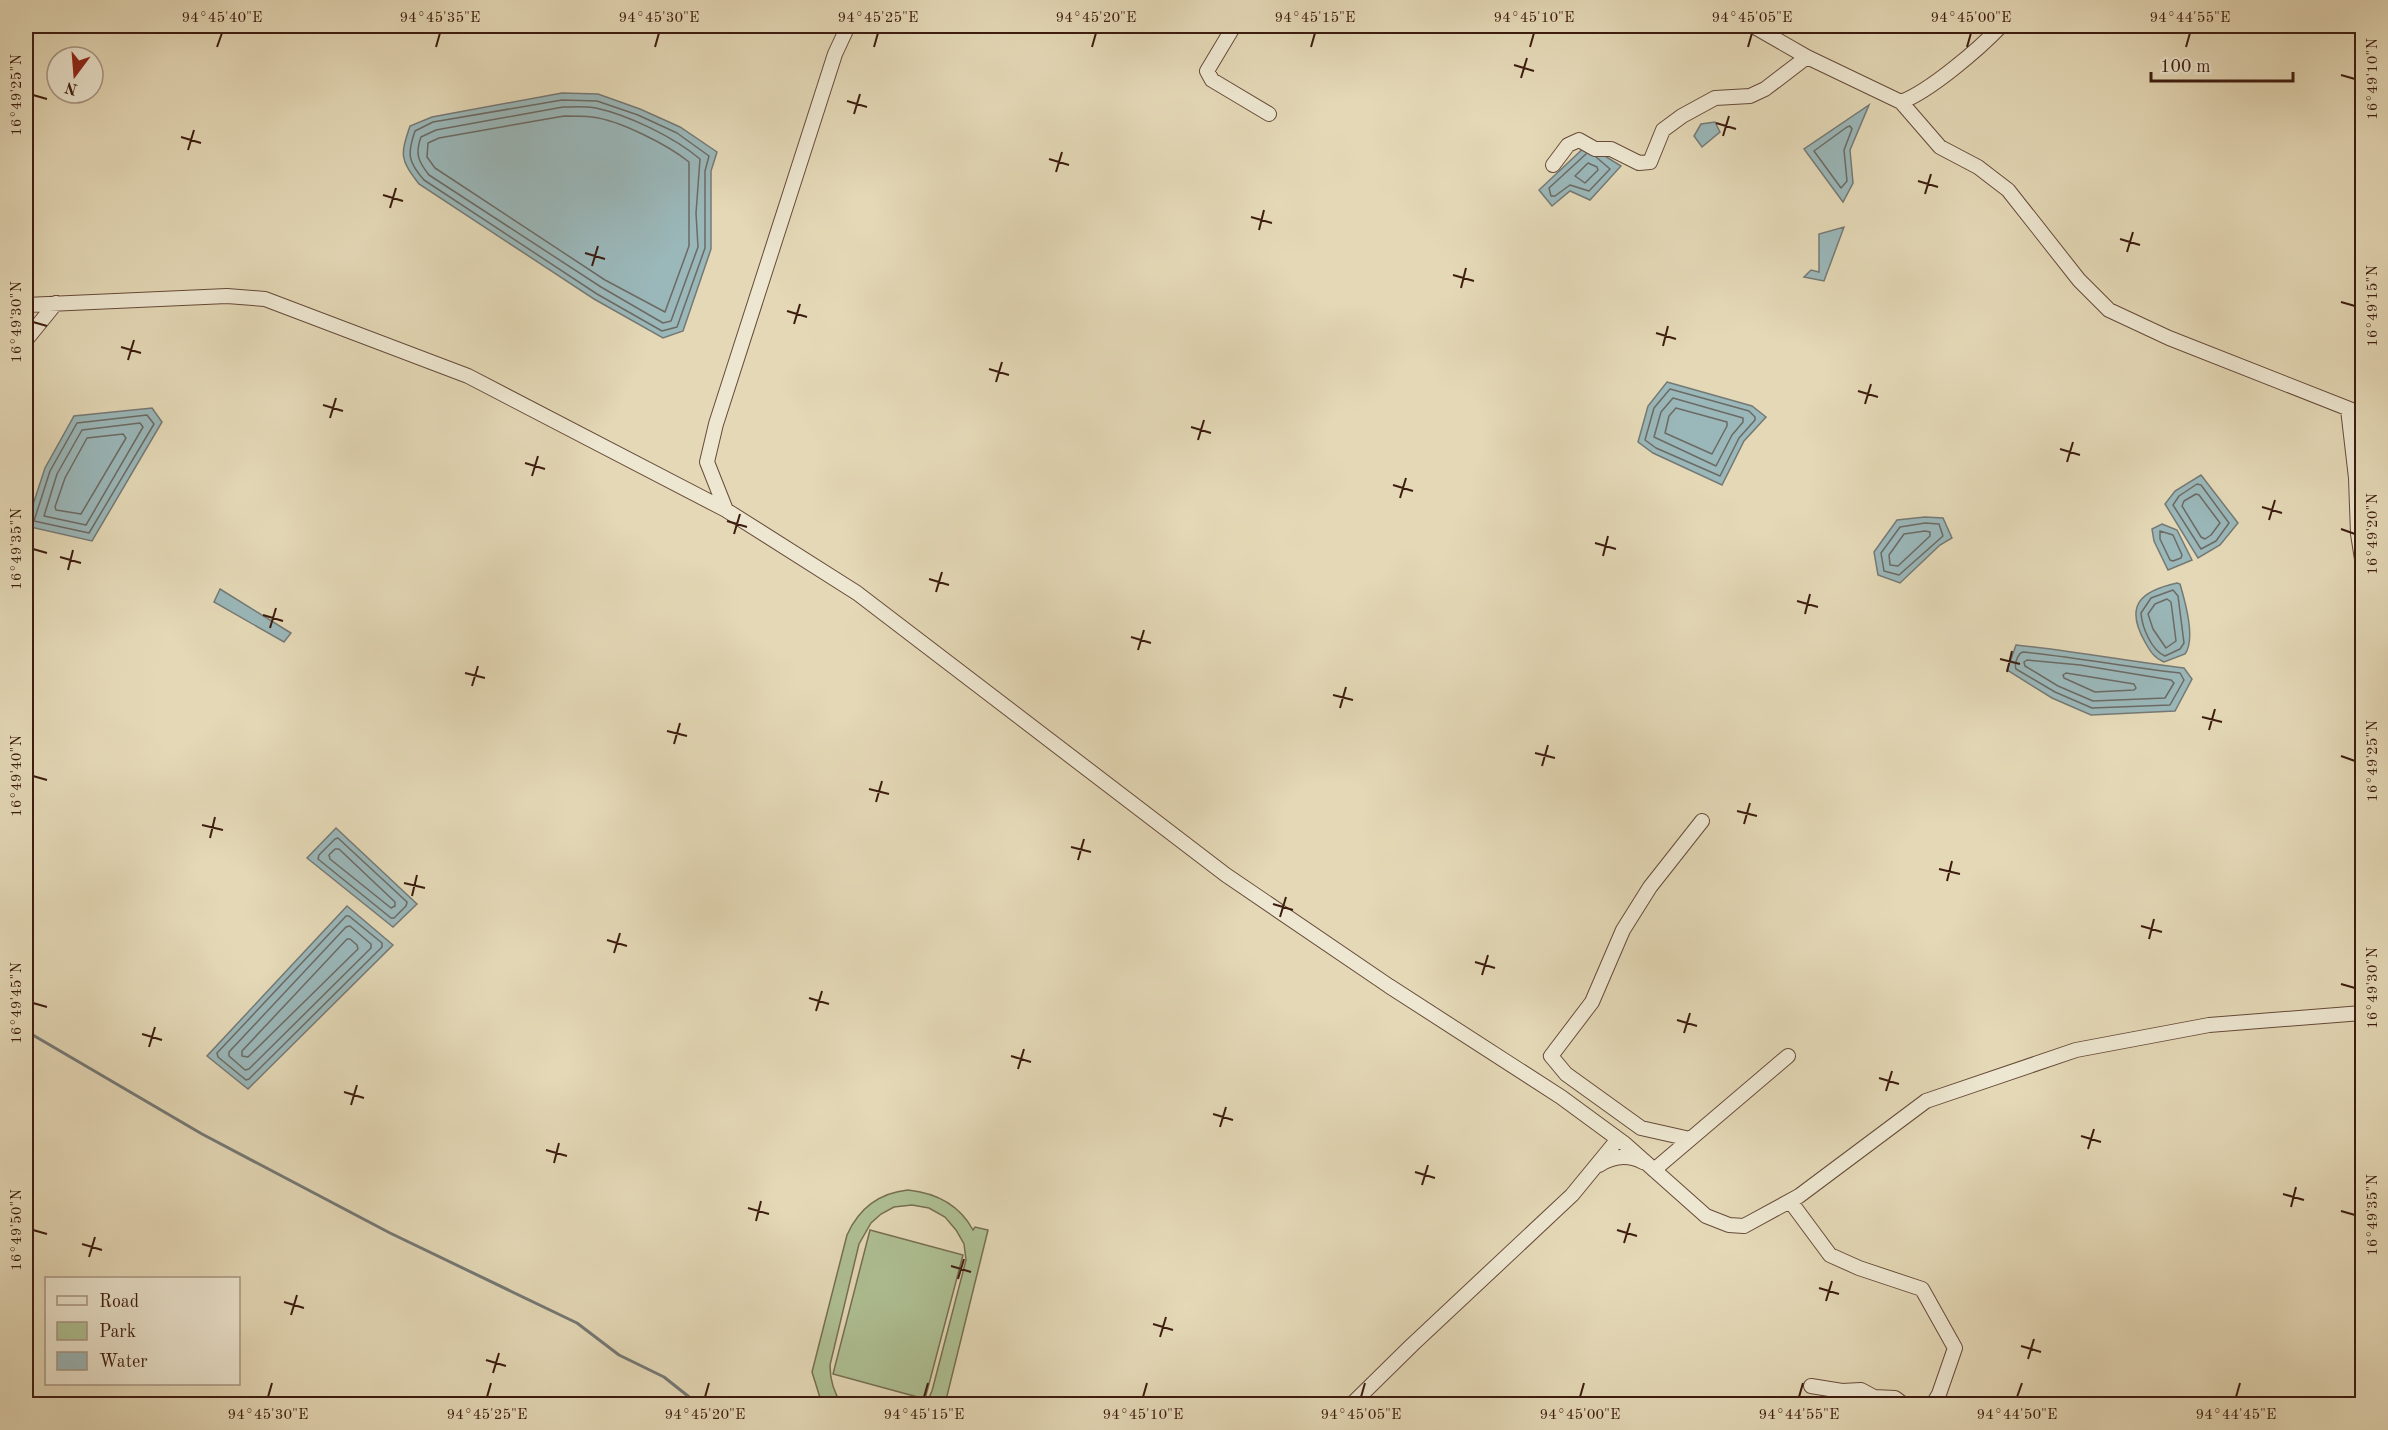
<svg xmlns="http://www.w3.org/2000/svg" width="2388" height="1430" viewBox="0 0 2388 1430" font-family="'Old Standard TT',serif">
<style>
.green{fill:#aec093;stroke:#766e51;stroke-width:1.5}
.water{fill:#9ab7b9;stroke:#757975;stroke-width:1.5}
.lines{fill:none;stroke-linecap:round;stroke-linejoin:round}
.shore{stroke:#6c6a64;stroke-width:1.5}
.stream{stroke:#757975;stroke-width:3}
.minor-casing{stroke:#674b39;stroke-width:16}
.highway-casing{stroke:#3d1c0f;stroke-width:22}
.minor{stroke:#ede6d0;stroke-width:14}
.highway{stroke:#e2bc7b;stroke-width:20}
.ticks{fill:none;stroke:#3d1c0f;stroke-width:2}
.neatline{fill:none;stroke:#3d1c0f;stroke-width:2}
.ticks-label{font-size:15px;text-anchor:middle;fill:#3d1c0f}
</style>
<rect width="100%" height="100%" fill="#e4d8b6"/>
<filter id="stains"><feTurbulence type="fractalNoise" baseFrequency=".00333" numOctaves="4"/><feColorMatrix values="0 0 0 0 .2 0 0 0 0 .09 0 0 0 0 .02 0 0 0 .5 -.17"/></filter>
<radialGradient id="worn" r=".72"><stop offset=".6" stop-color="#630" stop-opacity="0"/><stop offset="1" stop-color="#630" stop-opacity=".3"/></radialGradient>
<!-- green -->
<path class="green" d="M 908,1190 C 936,1193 959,1204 973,1230 L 975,1227 L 988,1230 L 945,1404 L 926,1404 L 932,1391 L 966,1260 L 964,1244 L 956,1230 L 945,1217 L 929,1208 L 912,1205 L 894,1207 L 881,1214 L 871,1223 L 859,1244 L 830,1365 C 830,1380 833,1392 842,1404 L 822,1404 L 812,1372 L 847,1235 C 859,1208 879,1193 908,1190 Z
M 870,1230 L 963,1255 L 925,1399 L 833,1374 Z"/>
<!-- water -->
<path class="water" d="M 562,93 L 598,94 L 640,109 L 680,127 L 717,152 L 711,171 L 711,249 L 683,331 L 663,338 L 594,299 L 419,184 C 400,159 400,156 410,126 L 432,117 Z
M 1869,105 L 1850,150 L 1853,183 L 1843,202 L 1804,149 Z
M 1715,122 L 1720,132 L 1702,147 L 1694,136 L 1701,124 Z
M 1587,145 L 1621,166 L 1590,200 L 1570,191 L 1552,206 L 1539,190 Z
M 1844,227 L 1824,281 L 1804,277 L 1811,270 L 1819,272 L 1819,234 Z
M 1667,382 L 1752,406 L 1766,417 L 1744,441 L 1722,485 L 1653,453 L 1638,442 L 1648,406 Z
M 152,408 L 162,422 L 92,541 L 26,526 L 45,468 L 74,416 Z
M 2201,475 L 2238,523 L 2220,545 L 2198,558 L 2165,504 L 2175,491 Z
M 1925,517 L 1943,518 L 1952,538 L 1940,545 L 1900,583 L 1878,575 L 1874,552 L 1897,520 Z
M 2162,524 L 2177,530 L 2192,560 L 2168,570 L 2154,541 L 2152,529 Z
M 2177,583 L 2180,584 C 2185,601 2196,639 2185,654 L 2164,662 C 2154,658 2150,651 2145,642 C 2124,605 2141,591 2177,583 Z
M 220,589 L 291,633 L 284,642 L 214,602 Z
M 2016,645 C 2073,651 2128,661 2184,668 L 2192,679 L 2175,711 L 2091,715 L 2052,698 L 2007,670 Z
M 336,828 L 417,904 L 393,927 L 307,858 Z
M 347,906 L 393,945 L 248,1089 L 207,1056 Z"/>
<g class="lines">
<!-- shore -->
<path class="shore" d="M 562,100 L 597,101 L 638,115 L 677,133 L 709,156 L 705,171 L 705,248 L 677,327 L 662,331 L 597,294 L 424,180 C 408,162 407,154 415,131 L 433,122 Z
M 563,107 C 573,107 585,106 596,108 C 628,115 674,137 700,159 L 696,213 L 698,247 L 671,321 L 663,323 L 601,287 L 429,175 C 418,161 415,154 421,137 L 436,130 Z
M 564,116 C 573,116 583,116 592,117 C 619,120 668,145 689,162 L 689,246 L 665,312 L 605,280 L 435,168 L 427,157 L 428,143 L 439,138 Z
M 1847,127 L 1850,126 L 1852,129 L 1844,150 L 1847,181 L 1841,188 L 1814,151 Z
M 1586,154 L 1549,188 L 1551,196 L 1555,196 L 1570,185 L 1589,191 L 1610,169 L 1596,157
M 1588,163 L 1597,167 L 1598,170 L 1585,183 L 1575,176 Z
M 1670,389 L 1749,411 L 1755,417 L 1755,420 L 1739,438 L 1720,476 L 1656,448 L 1645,440 L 1654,408 Z
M 1673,398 L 1743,418 L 1743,422 L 1732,435 L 1716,466 L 1654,437 L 1661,412 Z
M 1676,408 L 1727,422 L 1727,426 L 1712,454 L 1665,433 L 1669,416 Z
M 147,415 L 154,424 L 89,533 L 34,521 L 50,471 L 77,423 Z
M 140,423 L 143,427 L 86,525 L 44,516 L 57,474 L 82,430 Z
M 123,434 L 126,438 L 81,514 L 56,510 L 55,507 L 65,478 L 87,438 Z
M 2197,484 L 2201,485 L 2229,523 L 2216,541 L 2201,549 L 2173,505 L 2179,496 Z
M 2196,494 L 2199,495 L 2220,523 L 2211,535 L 2205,539 L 2201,537 L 2182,506 L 2184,501 Z
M 1925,523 L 1939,524 L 1943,536 L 1899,575 L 1884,571 L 1881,553 L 1900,527 Z
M 1925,531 L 1930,532 L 1930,536 L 1898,566 L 1890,565 L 1889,555 L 1904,534 Z
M 2160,531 L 2173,535 L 2182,555 L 2181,558 L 2173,561 L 2170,560 L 2160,539 Z
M 2173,590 L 2178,596 L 2184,643 L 2180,649 L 2165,656 C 2151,650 2142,627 2141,613 L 2151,598 Z
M 2167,599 L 2171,602 L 2176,641 L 2166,648 L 2153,629 L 2148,614 L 2155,604 Z
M 2023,652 C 2075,657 2127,667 2180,673 L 2184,680 L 2170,705 L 2092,708 L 2055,692 L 2016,669 C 2014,664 2018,653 2023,652 Z
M 2027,660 L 2080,665 L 2171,680 L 2174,683 L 2165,698 L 2093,701 L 2058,686 L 2025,666 L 2024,662 Z
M 2066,673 L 2134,684 L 2136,688 L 2134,690 L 2095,692 L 2064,678 L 2063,675 Z
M 338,838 L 407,902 L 406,906 L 394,918 L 391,918 L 318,859 L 319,855 L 335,839 Z
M 335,849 L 339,849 L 395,902 L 395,906 L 391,908 L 330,859 L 329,855 Z
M 346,916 L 349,916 L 382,943 L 382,947 L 249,1079 L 246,1080 L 218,1057 L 217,1053 Z
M 350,926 L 371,944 L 371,948 L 249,1069 L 245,1070 L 229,1056 L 229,1052 L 346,927 Z
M 347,939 L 350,939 L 357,945 L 358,949 L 248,1057 L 242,1056 L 242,1051 Z"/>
<!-- stream -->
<path class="stream" d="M 26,1031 L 202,1134 L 390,1233 L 577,1323 L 619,1355 L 664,1377 L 698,1404"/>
<!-- minor casing -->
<g class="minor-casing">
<path id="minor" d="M 1234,26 L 1207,71 L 1212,80 L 1269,114
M 1753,26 L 1807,57 L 1901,102 L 1940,147 L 1978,167 L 2008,190 L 2079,280 L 2109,310 L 2169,338 L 2362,414
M 1901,102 C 1930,91 1979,49 2001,26
M 1553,165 L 1568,145 L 1579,140 L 1595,149 L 1611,149 L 1639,163 L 1650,162 L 1663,130 L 1682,116 L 1715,98 L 1750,96 L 1765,89 L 1807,57
M 26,305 L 227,296 L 265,299 L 468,376 L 726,510 L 857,593 L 1226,875 L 1389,986 L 1561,1097 L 1625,1144 L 1706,1216 L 1729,1225 L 1744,1226 L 1799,1196 L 1926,1101 L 2076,1050 L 2209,1025 L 2362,1013
M 26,340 L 56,303
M 2348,409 L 2356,478 L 2358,534 L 2362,559
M 726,510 L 707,462 L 716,424 L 835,54 L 848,26
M 1690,1139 L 1641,1128 L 1566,1074 L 1551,1056 L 1592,1002 L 1623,930 L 1650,887 L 1702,821
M 1599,1165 C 1613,1156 1628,1154 1643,1162
M 1654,1170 L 1788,1056
M 1790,1201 L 1830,1255 L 1859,1268 L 1922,1289 L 1955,1348 L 1939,1394 L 1933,1404
M 1811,1386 L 1842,1391 L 1861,1390 L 1874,1397 L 1895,1398 L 1903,1404
M 1352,1404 L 1412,1345 L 1572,1195 L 1618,1139"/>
</g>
<!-- highway casing -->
<g class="highway-casing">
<path id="highway" d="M 2361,26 L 2362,26"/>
</g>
<!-- minor -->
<use href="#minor" class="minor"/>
<!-- highway -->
<use href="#highway" class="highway"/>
</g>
<!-- ticks -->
<path class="ticks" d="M 217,47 L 222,33M 436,47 L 440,33M 655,47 L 659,33M 874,47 L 878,33M 1092,47 L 1096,33M 1311,47 L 1315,33M 1530,47 L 1534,33M 1748,47 L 1752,33M 1967,47 L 1971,33M 2186,47 L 2190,33M 1514,65 L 1534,71M 2341,75 L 2355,79M 1521,78 L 1527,58M 33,95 L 47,99M 847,101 L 867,107M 854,114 L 860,94M 1716,123 L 1736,129M 1723,136 L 1729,116M 181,137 L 201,143M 188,150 L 194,130M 1049,159 L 1069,165M 1056,172 L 1062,152M 1918,181 L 1938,187M 1925,194 L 1931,174M 383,195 L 403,201M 390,208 L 396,188M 1251,217 L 1272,223M 1259,230 L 1264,210M 2120,239 L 2140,245M 2127,252 L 2133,232M 585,253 L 605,259M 592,266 L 598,246M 1453,275 L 1474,281M 1461,288 L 1466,268M 2341,302 L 2355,306M 787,311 L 807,317M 33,322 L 47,326M 794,324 L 800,304M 1656,333 L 1676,339M 1663,346 L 1668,326M 121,347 L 141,353M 128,360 L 134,340M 989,369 L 1009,375M 996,382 L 1002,362M 1858,391 L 1878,397M 1865,404 L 1871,384M 323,405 L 343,411M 330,418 L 336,398M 1191,427 L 1211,433M 1198,440 L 1204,420M 2060,449 L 2080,455M 2067,462 L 2073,442M 525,463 L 545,469M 532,476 L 538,456M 1393,485 L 1413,491M 1400,498 L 1406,478M 2262,507 L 2282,513M 2269,520 L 2275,500M 727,521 L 747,527M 2341,529 L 2355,534M 734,534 L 740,514M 1595,543 L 1616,549M 33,549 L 47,553M 1603,556 L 1608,536M 60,557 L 81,563M 68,570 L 73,550M 929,579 L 949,585M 936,592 L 942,572M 1797,601 L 1818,607M 1805,614 L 1810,594M 263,615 L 283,621M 270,628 L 276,608M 1131,637 L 1151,643M 1138,650 L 1144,630M 2000,659 L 2020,664M 2007,672 L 2012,651M 465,673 L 485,678M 472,686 L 478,666M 1333,695 L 1353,700M 1340,708 L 1346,687M 2202,717 L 2222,722M 2209,730 L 2215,709M 667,731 L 687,736M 674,744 L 680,723M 1535,753 L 1555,758M 2341,756 L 2355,761M 1542,766 L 1548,745M 33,776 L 47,780M 869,789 L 889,794M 876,802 L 882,781M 1737,811 L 1757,816M 1744,824 L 1750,803M 202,825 L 223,830M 210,838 L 215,817M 1071,847 L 1091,852M 1078,860 L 1084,839M 1939,869 L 1960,874M 1947,881 L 1952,861M 404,883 L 425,888M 412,896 L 417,875M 1273,904 L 1293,910M 1280,917 L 1286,897M 2141,926 L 2162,932M 2149,939 L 2154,919M 607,940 L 627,946M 614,953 L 620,933M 1475,962 L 1495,968M 1482,975 L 1488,955M 2341,984 L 2355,988M 809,998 L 829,1004M 33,1003 L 47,1007M 816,1011 L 822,991M 1677,1020 L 1697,1026M 1684,1033 L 1690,1013M 142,1034 L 162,1040M 149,1047 L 155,1027M 1011,1056 L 1031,1062M 1018,1069 L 1024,1049M 1879,1078 L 1899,1084M 1886,1091 L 1892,1071M 344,1092 L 364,1098M 351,1105 L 357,1085M 1213,1114 L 1233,1120M 1220,1127 L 1226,1107M 2081,1136 L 2101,1142M 2088,1149 L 2094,1129M 546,1150 L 567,1156M 554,1163 L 559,1143M 1415,1172 L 1435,1178M 1422,1185 L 1428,1165M 2283,1194 L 2304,1200M 2291,1207 L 2296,1187M 748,1208 L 769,1214M 2341,1211 L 2355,1215M 756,1221 L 761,1201M 33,1230 L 47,1234M 1617,1230 L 1637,1236M 1624,1243 L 1630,1223M 82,1244 L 102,1250M 89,1257 L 95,1237M 951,1266 L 971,1272M 958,1279 L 964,1259M 1819,1288 L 1839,1294M 1826,1301 L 1832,1281M 284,1302 L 304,1308M 291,1315 L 297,1295M 1153,1324 L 1173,1330M 1160,1337 L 1166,1317M 2021,1346 L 2041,1352M 2028,1359 L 2034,1339M 486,1360 L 506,1366M 493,1373 L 499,1353M 268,1397 L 272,1383M 487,1397 L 491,1383M 705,1397 L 709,1383M 924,1397 L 928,1383M 1143,1397 L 1147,1383M 1361,1397 L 1365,1383M 1580,1397 L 1584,1383M 1799,1397 L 1803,1383M 2017,1397 L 2022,1383M 2236,1397 L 2240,1383"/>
<!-- margin -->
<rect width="2388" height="1430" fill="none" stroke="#e4d8b6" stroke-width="66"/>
<!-- legend -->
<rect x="45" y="1277" width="195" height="108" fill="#ede6d0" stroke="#a79583" stroke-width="1.5"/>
<rect x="57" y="1296" width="30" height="9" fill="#ede6d0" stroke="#a79583" stroke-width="1.5"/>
<text x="99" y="1307" font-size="18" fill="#3d1c0f">Road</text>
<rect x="57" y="1322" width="30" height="18" fill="#aec093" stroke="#a79583" stroke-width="1.5"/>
<text x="99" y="1337" font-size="18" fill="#3d1c0f">Park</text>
<rect x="57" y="1352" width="30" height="18" fill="#9ab7b9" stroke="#a79583" stroke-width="1.5"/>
<text x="99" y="1367" font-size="18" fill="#3d1c0f">Water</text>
<!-- north arrow -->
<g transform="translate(75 75) rotate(196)"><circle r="28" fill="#ede6d0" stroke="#a79583" stroke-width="1.5"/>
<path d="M0-4.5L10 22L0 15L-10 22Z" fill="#8f2418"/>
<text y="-9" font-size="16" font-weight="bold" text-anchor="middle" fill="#3d1c0f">N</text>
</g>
<!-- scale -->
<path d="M2151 72v9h142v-9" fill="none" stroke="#3d1c0f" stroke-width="3"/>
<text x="2160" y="72" font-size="18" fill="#3d1c0f" stroke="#ede6d0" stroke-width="4.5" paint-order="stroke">100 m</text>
<rect x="33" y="33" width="2322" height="1364" class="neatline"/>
<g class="ticks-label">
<text x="222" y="22">94°45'40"E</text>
<text x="440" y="22">94°45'35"E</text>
<text x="659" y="22">94°45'30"E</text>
<text x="878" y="22">94°45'25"E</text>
<text x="1096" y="22">94°45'20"E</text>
<text x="1315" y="22">94°45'15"E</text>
<text x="1534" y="22">94°45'10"E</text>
<text x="1752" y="22">94°45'05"E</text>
<text x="1971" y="22">94°45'00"E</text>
<text x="2190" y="22">94°44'55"E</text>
<text transform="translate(2372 79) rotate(-90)" y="5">16°49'10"N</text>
<text transform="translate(16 95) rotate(-90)" y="5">16°49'25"N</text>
<text transform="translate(2372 306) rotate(-90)" y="5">16°49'15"N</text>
<text transform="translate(16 322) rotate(-90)" y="5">16°49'30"N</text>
<text transform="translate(2372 534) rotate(-90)" y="5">16°49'20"N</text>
<text transform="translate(16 549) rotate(-90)" y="5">16°49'35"N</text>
<text transform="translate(2372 761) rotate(-90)" y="5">16°49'25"N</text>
<text transform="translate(16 776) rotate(-90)" y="5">16°49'40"N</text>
<text transform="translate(2372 988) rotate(-90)" y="5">16°49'30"N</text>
<text transform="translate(16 1003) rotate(-90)" y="5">16°49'45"N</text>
<text transform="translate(2372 1215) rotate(-90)" y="5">16°49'35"N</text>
<text transform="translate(16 1230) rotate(-90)" y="5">16°49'50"N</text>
<text x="268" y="1419">94°45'30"E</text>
<text x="487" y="1419">94°45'25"E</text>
<text x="705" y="1419">94°45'20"E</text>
<text x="924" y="1419">94°45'15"E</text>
<text x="1143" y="1419">94°45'10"E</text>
<text x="1361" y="1419">94°45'05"E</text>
<text x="1580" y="1419">94°45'00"E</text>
<text x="1799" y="1419">94°44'55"E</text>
<text x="2017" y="1419">94°44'50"E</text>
<text x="2236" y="1419">94°44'45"E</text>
</g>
<rect width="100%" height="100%" filter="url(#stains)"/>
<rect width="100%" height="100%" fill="url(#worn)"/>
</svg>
